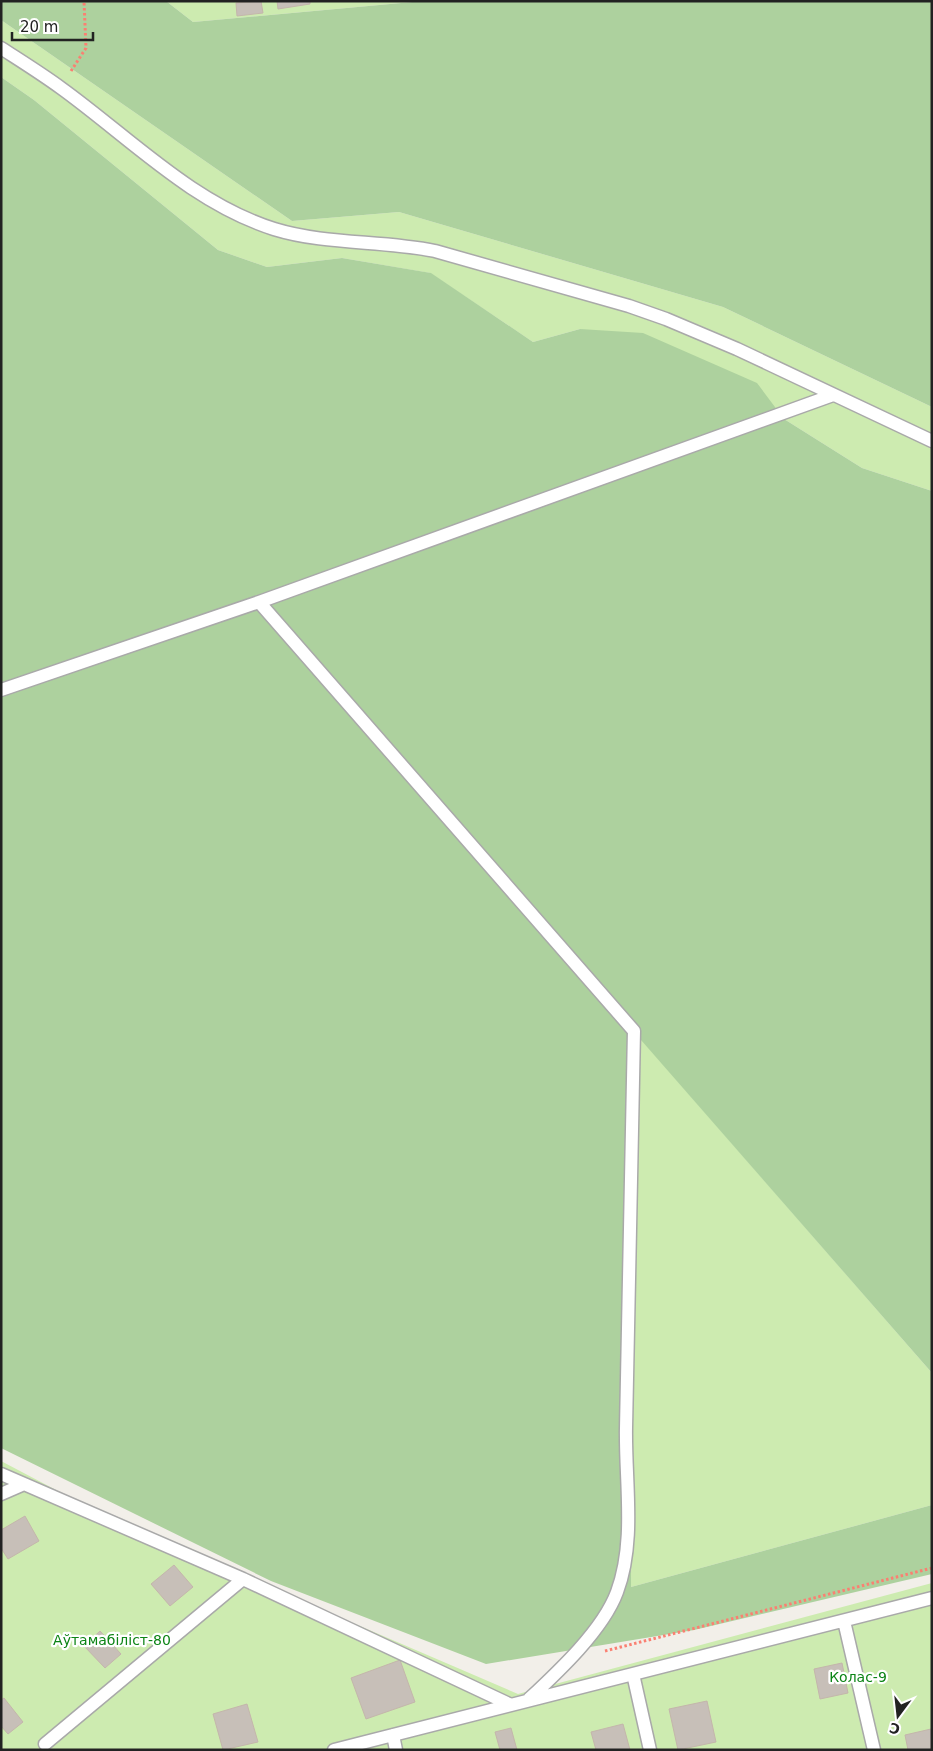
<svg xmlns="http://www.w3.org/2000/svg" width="933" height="1751" viewBox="0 0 933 1751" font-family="'DejaVu Sans',sans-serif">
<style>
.grass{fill:#cdebb0}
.forest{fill:#add19e}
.building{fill:#c7bfb8;stroke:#c4b6ab}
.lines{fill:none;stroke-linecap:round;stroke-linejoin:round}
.service-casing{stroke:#a9a9a9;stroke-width:15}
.path{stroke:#fa8072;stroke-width:3;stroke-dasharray:2.5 2.5;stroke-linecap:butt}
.service{stroke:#fff;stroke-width:12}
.labels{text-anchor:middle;stroke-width:4.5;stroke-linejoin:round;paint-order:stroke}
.park-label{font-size:14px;fill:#0c8416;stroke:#fff}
</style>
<rect width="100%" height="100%" fill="#f2efe9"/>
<!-- grass -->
<path class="grass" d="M 166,1 L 423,1 L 193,22 Z
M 1,20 L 292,221 L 399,212 L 723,307 L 932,407 L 932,491 L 862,468 L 784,419 L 580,329 L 533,342 L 430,273 L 342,258 L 267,267 L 218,250 L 34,100 L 1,77 Z
M 634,1031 L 932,1373 L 932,1505 L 631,1587 Z
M 1,1461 L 113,1520 L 518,1694 L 932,1583 L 932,1750 L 1,1750 Z"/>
<!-- forest -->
<path class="forest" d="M 1,1 L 166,1 L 193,22 L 423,1 L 932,1 L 932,407 L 723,307 L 399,212 L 292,221 L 1,20 Z
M 1,77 L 34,100 L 218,250 L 267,267 L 342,258 L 431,273 L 533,342 L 580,329 L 643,333 L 757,383 L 784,419 L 862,468 L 932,491 L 932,1373 L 634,1032 L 631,1587 L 932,1505 L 932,1574 L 694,1630 L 486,1664 L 271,1581 L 1,1448 Z"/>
<!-- building -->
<path class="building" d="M 261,1 L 263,13 L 237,16 L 236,3 Z
M 277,1 L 310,1 L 310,4 L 278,9 Z
M 25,1516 L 39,1541 L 8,1559 L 1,1548 L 1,1530 Z
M 174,1565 L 193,1587 L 170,1606 L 151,1584 Z
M 100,1631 L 121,1654 L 105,1668 L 84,1646 Z
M 400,1660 L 415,1702 L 366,1719 L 351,1678 Z
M 842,1663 L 848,1693 L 820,1699 L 814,1669 Z
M 4,1698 L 23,1722 L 8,1734 L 1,1726 L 1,1700 Z
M 707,1701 L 716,1742 L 678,1750 L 669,1709 Z
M 247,1704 L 258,1742 L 223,1750 L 213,1714 Z
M 623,1724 L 630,1750 L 596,1750 L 591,1732 Z
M 511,1728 L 517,1750 L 500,1750 L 495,1732 Z
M 931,1729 L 932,1750 L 908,1750 L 905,1735 Z"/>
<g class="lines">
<!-- service casing -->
<g class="service-casing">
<path id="service" d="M 1,48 C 21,61 42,74 61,88 C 129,137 192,203 274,229 C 326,245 382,240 435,251 L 629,306 L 666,319 L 737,349 L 932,441
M 259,602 L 634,1031 C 631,1163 629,1295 626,1428 C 625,1482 636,1541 617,1592 C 603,1630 558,1672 529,1699
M 1,690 L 259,602 L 833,395
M 1,1474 L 243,1579 L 509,1704
M 1,1494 L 24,1484
M 844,1621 L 874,1750
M 633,1674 L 650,1750
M 393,1735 L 396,1750
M 45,1744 L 243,1579
M 334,1750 L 932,1598"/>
</g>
<!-- path -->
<path class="path" d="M 71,71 L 86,48 L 84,1
M 605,1651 L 932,1568"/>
<!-- service -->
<use href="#service" class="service"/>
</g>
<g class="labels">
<!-- park labels -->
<g class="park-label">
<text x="112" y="1645">Аўтамабіліст-80</text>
<text x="858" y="1682">Колас-9</text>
</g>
</g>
<!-- border -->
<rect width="933" height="1751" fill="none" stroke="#222222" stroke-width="5"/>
<!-- north arrow -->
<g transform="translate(898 1716) rotate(195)" stroke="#ffffff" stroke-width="4" paint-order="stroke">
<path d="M0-4L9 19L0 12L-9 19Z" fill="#222222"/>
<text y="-8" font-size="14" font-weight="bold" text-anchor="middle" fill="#222222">С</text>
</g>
<!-- scale -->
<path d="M12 32v8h81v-8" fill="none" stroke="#222222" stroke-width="2.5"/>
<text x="20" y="32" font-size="15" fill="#222222" stroke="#ffffff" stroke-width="4" paint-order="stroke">20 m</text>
</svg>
